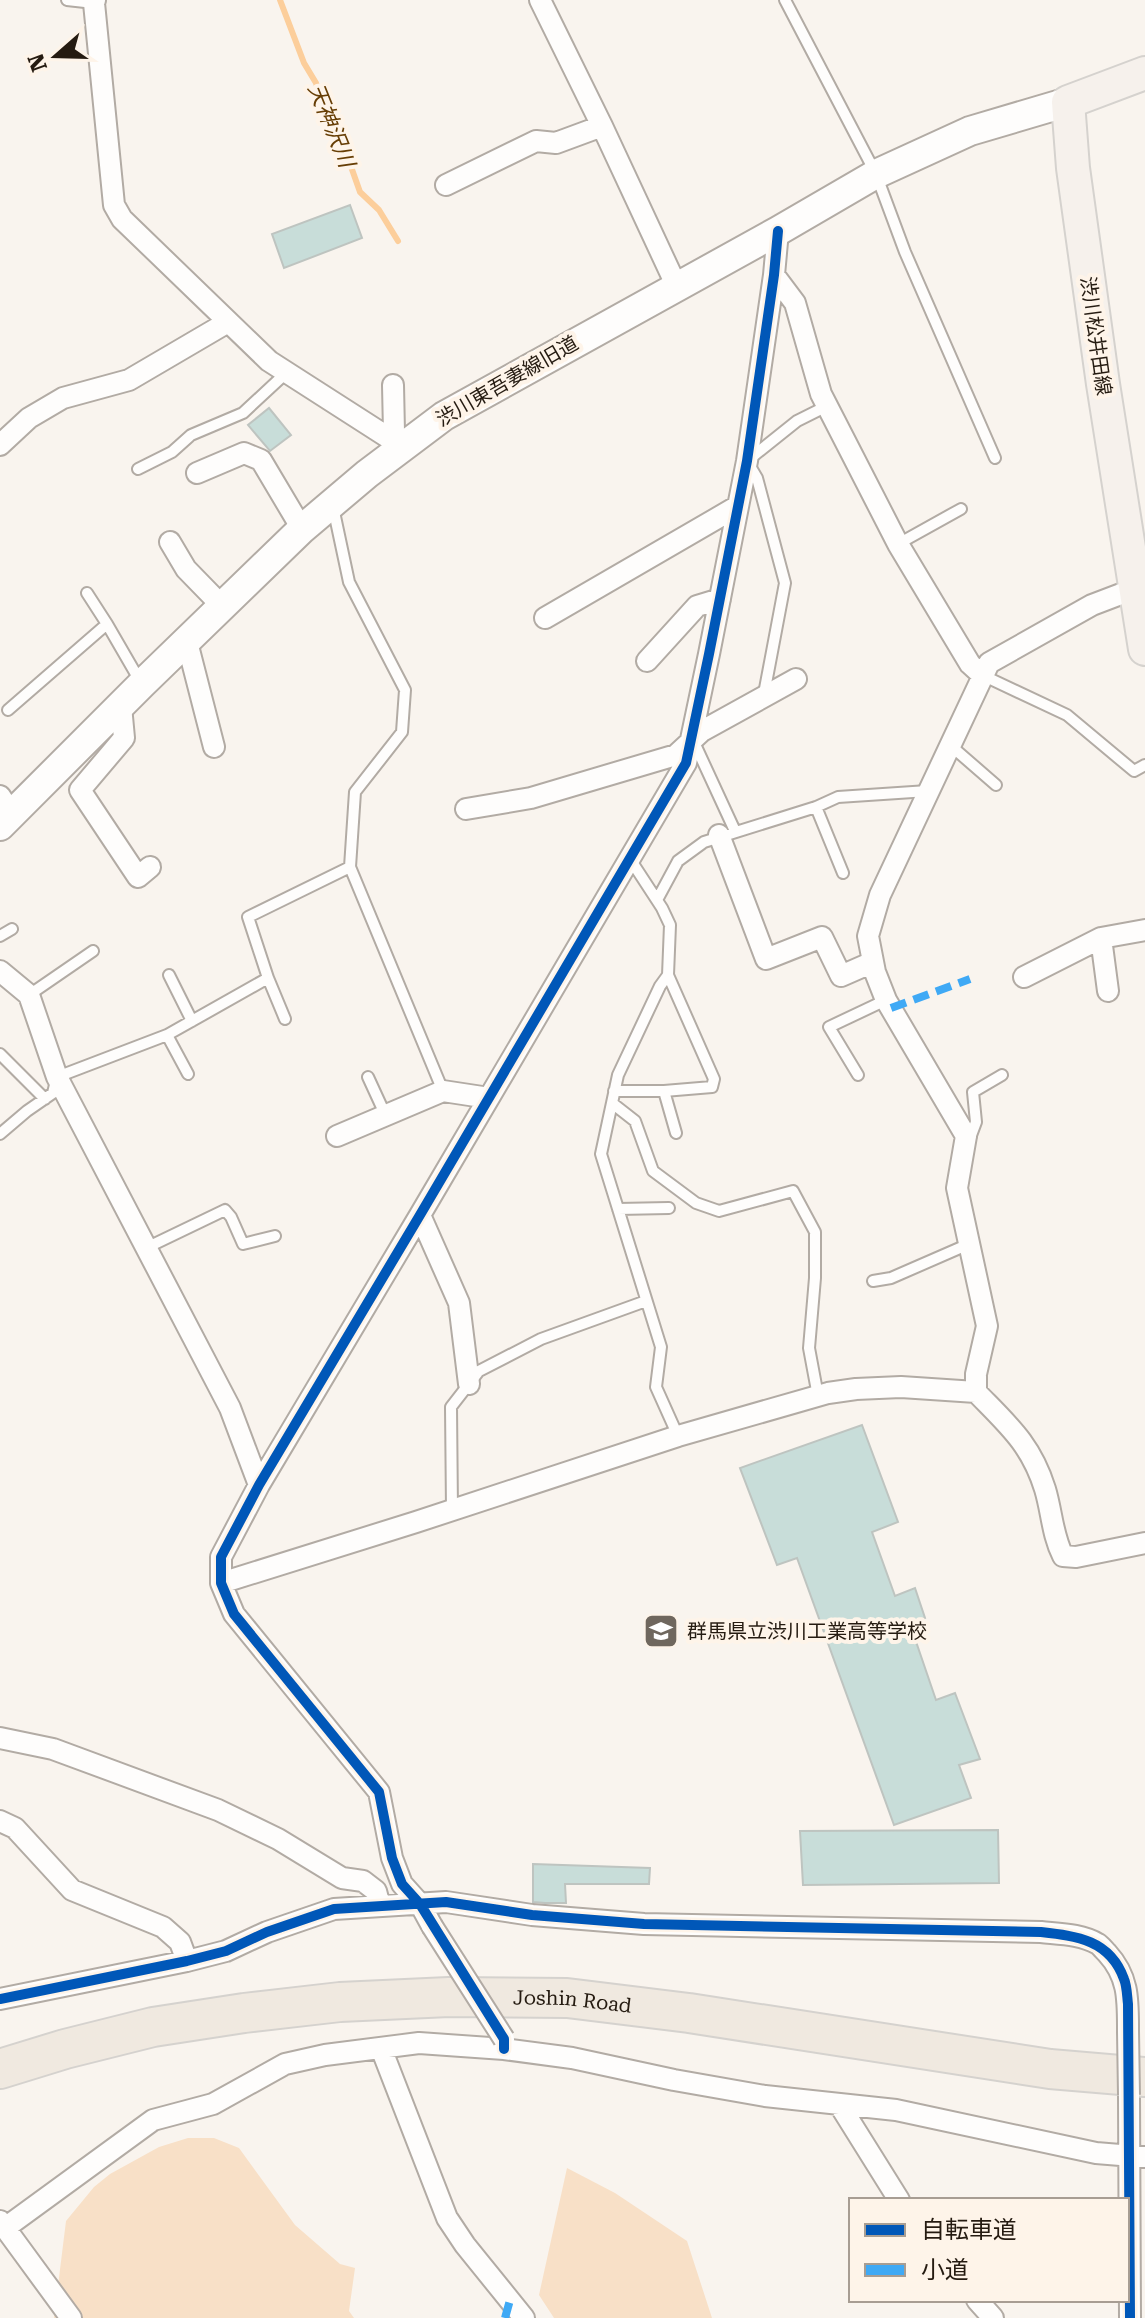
<svg xmlns="http://www.w3.org/2000/svg" width="1145" height="2318" viewBox="0 0 1145 2318" font-family="'Roboto Serif','Noto Sans JP',serif">
<style>
.green{fill:#f8e0c7}
.lines{fill:none;stroke-linecap:round;stroke-linejoin:round}
.stream{stroke:#fcce9b;stroke-width:6}
.building{fill:#c8ddd9;stroke:#bec4c0;stroke-width:2}
.lane-casing{stroke:#b2aba4;stroke-width:14}
.street-casing{stroke:#b2aba4;stroke-width:24}
.secondary-casing{stroke:#b2aba4;stroke-width:32}
.primary-casing{stroke:#d5d2ce;stroke-width:36}
.highway-casing{stroke:#d5d2ce;stroke-width:42}
.lane{stroke:#fefdfc;stroke-width:10}
.street{stroke:#fefdfc;stroke-width:20}
.secondary{stroke:#fefdfc;stroke-width:28}
.primary{stroke:#f6f1ec;stroke-width:32}
.highway{stroke:#f0e9e0;stroke-width:38}
.street-bridge-casing{stroke:#b2aba4;stroke-width:24;stroke-linecap:butt}
.street-bridge{stroke:#fefdfc;stroke-width:20}
.quiet{stroke:#3fa9f5;stroke-width:8;stroke-dasharray:16 8;stroke-linecap:butt}
.cycleway-casing{stroke:#fef4e9;stroke-width:15}
.cycleway{stroke:#0057b8;stroke-width:10}
.labels{text-anchor:middle;stroke-width:8;stroke-linejoin:round;paint-order:stroke}
.street-label{font-size:20px;fill:#251b11;stroke:#fef4e9}
.poi-label{font-size:20px;fill:#251b11;stroke:#fef4e9;text-anchor:start}
.water-label{font-size:22px;font-style:italic;fill:#673e05;stroke:#fef4e9}
</style>
<rect width="100%" height="100%" fill="#f9f4ee"/>
<!-- green -->
<path class="green" d="M 188,2138 L 214,2138 L 239,2148 L 295,2225 L 340,2264 L 355,2268 L 349,2311 L 354,2318 L 54,2318 L 66,2221 L 94,2187 L 110,2174 L 159,2147 Z
M 567,2168 L 615,2193 L 687,2241 L 712,2318 L 554,2318 L 539,2295 Z"/>
<g class="lines">
<!-- stream -->
<path class="stream" d="M 280,0 L 304,63 L 316,83 L 326,120 L 343,144 L 360,192 L 379,210 L 398,241"/>
</g>
<!-- building -->
<path class="building" d="M 350,205 L 362,238 L 284,268 L 272,234 Z
M 269,408 L 291,435 L 270,451 L 248,425 Z
M 862,1425 L 898,1522 L 872,1532 L 895,1596 L 915,1588 L 925,1618 L 910,1624 L 936,1700 L 955,1693 L 980,1759 L 959,1765 L 971,1798 L 894,1825 L 797,1558 L 777,1565 L 740,1468 Z
M 998,1830 L 999,1883 L 803,1885 L 800,1831 Z
M 533,1864 L 650,1868 L 649,1884 L 565,1884 L 566,1903 L 545,1903 L 533,1902 Z"/>
<g class="lines">
<!-- lane casing -->
<g class="lane-casing">
<path id="lane" d="M 67,0 L 94,3
M 785,0 L 876,174 L 905,252 L 995,458
M 138,469 L 172,452 L 191,435 L 243,413 L 286,373
M 333,507 L 349,582 L 405,690 L 402,732 L 355,792 L 350,867 L 443,1091
M 898,544 L 961,509
M 107,624 L 140,681
M 982,675 L 1067,715 L 1134,771 L 1145,765
M 764,694 L 785,583 L 757,478 L 747,461 L 797,421 L 827,406
M 8,710 L 107,624 L 87,593
M 693,740 L 735,831
M 950,745 L 996,785
M 816,807 L 843,873
M 630,859 L 662,908 L 670,925 L 668,975 L 660,986 L 618,1075 L 601,1154 L 661,1347 L 656,1387 L 678,1436
M 657,900 L 678,861 L 704,842 L 816,807 L 838,797 L 928,791
M 0,936 L 12,929
M 169,975 L 192,1021
M 268,978 L 285,1019
M 29,995 L 93,951
M 167,1035 L 188,1074
M 0,1054 L 45,1099
M 858,1075 L 829,1027 L 886,1000
M 368,1077 L 385,1114
M 614,1091 L 664,1091 L 712,1087 L 714,1079 L 668,975
M 664,1091 L 676,1133
M 612,1103 L 635,1121 L 653,1171 L 696,1203 L 719,1211 L 793,1191 L 815,1232 L 815,1278 L 809,1348 L 818,1396
M 0,1134 L 27,1111 L 53,1093 L 57,1077 L 167,1035 L 268,978 L 248,917 L 350,867
M 970,1138 L 976,1122 L 973,1092 L 1002,1075
M 618,1209 L 669,1208
M 146,1248 L 225,1210 L 231,1217 L 243,1244 L 275,1236
M 873,1281 L 891,1278 L 969,1244
M 452,1510 L 451,1407 L 479,1371 L 541,1339 L 646,1301"/>
</g>
<!-- street casing -->
<g class="street-casing">
<path id="street" d="M 95,0 L 94,3 L 114,205 L 122,219 L 269,361 L 403,447
M 540,0 L 602,126 L 677,287
M 446,185 L 536,141 L 556,143 L 602,126
M 774,275 L 795,303 L 821,394 L 898,544 L 970,664 L 982,675
M 393,385 L 394,432 L 403,447
M 0,445 L 29,418 L 63,398 L 129,380 L 228,322
M 197,473 L 244,453 L 261,460 L 302,529
M 170,542 L 186,569 L 223,607
M 545,618 L 738,506
M 187,642 L 214,747
M 647,661 L 697,606 L 720,599
M 121,706 L 124,738 L 80,790 L 138,877 L 150,867
M 0,796 L 12,814
M 466,809 L 531,798 L 676,755 L 702,731 L 796,679
M 719,835 L 766,959 L 822,937 L 841,976 L 873,962
M 1101,938 L 1145,930
M 0,971 L 29,995 L 57,1077 L 230,1408 L 259,1485
M 1024,977 L 1101,938 L 1108,991
M 337,1136 L 443,1091 L 489,1098
M 420,1215 L 459,1303 L 469,1384
M 976,1392 L 976,1374 L 987,1326 L 957,1188 L 966,1136 L 886,1000 L 875,972 L 868,936 L 880,895 L 989,663 L 1092,605 L 1134,589
M 221,1583 L 416,1522 L 678,1436 L 828,1393 L 856,1389 L 901,1387 L 976,1392 C 1008,1425 1031,1444 1045,1489 C 1052,1512 1052,1534 1063,1556 L 1076,1557 L 1145,1543
M 0,1738 L 53,1749 L 218,1810 L 278,1839 L 342,1878 L 363,1881 L 376,1891 L 380,1906
M 0,1821 L 15,1828 L 72,1890 L 163,1927 L 180,1942 L 187,1961
M 432,1926 L 420,1904 L 402,1884 L 392,1858 L 379,1792 L 234,1614 L 221,1583 L 221,1557 L 259,1485 L 420,1215 L 686,763 L 709,654 L 747,461 L 774,275 L 778,231
M 0,1999 L 187,1961 L 226,1951 L 267,1932 L 334,1909 L 446,1902 L 532,1915 L 644,1924 L 1041,1932 C 1060,1934 1081,1934 1098,1944 C 1100,1945 1105,1951 1107,1953 C 1129,1977 1128,2000 1128,2031
M 381,2048 L 447,2218 L 465,2245 L 524,2318
M 1129,2095 L 1130,2318
M 839,2104 L 899,2200
M 0,2221 L 71,2318
M 5,2228 L 153,2120 L 213,2104 L 285,2064 L 325,2055 L 419,2043 L 504,2049 L 572,2058 L 674,2080 L 765,2096 L 896,2110 L 1096,2153 L 1145,2157
M 977,2300 L 993,2318"/>
</g>
<!-- secondary casing -->
<g class="secondary-casing">
<path id="secondary" d="M 0,826 L 142,684 L 302,529 L 367,474 L 444,416 L 778,231 L 876,174 L 970,131 L 1068,102"/>
</g>
<!-- primary casing -->
<g class="primary-casing">
<path id="primary" d="M 1145,73 L 1068,102 L 1073,168 L 1103,384 L 1145,649"/>
</g>
<!-- highway casing -->
<g class="highway-casing">
<g id="highway">
<path id="s1" d="M 0,2069 L 65,2049 L 153,2027 L 244,2013 L 340,2002 L 449,1997 L 567,1998 L 689,2013 L 1050,2069 L 1145,2077"/>
</g>
</g>
<!-- lane -->
<use href="#lane" class="lane"/>
<!-- street -->
<use href="#street" class="street"/>
<!-- secondary -->
<use href="#secondary" class="secondary"/>
<!-- primary -->
<use href="#primary" class="primary"/>
<!-- highway -->
<use href="#highway" class="highway"/>
<!-- street-bridge casing -->
<g class="street-bridge-casing">
<path id="street-bridge" d="M 432,1926 L 504,2039
M 1128,2031 L 1129,2095"/>
</g>
<!-- street-bridge -->
<use href="#street-bridge" class="street-bridge"/>
<!-- quiet -->
<path class="quiet" d="M 891,1008 L 970,979
M 505,2318 L 510,2300"/>
<!-- cycleway casing -->
<g class="cycleway-casing">
<path id="cycleway" d="M 0,1999 L 187,1961 L 226,1951 L 267,1932 L 334,1909 L 446,1902 L 532,1915 L 644,1924 L 1041,1932 C 1077,1936 1110,1940 1124,1979 C 1127,1986 1127,1996 1128,2004 L 1130,2318
M 504,2049 L 504,2039 L 420,1904 L 402,1884 L 392,1858 L 379,1792 L 234,1614 L 221,1583 L 221,1557 L 259,1485 L 420,1215 L 686,763 L 709,654 L 747,461 L 774,275 L 778,231"/>
</g>
<!-- cycleway -->
<use href="#cycleway" class="cycleway"/>
</g>
<!-- icons -->
<defs>
<g id="school-square" transform="scale(1.8)"><rect x="-9" y="-9" width="18" height="18" rx="4" fill="#6f675e" stroke="#fef4e9"/><path d="M0-5L7-2L0 1L-7-2ZM-4 1L0 2.5L4 1V4Q0 6-4 4Z" fill="#fff"/></g>
</defs>
<g fill-rule="evenodd">
<use href="#school-square" x="661" y="1631"/>
</g>
<g class="labels">
<!-- street labels -->
<g class="street-label">
<text transform="translate(1096 336) rotate(82)" y="7">渋川松井田線</text>
<text transform="translate(507 381) rotate(-30)" y="7">渋川東吾妻線旧道</text>
<text dy="7" stroke="none"><textPath href="#s1" startOffset="580">Joshin Road</textPath></text>
</g>
<!-- poi labels -->
<g class="poi-label">
<text x="687" y="1638">群馬県立渋川工業高等学校</text>
</g>
<!-- water labels -->
<g class="water-label">
<text transform="translate(332 125) rotate(68)" y="8">天神沢川</text>
</g>
</g>
<!-- legend -->
<rect x="849" y="2198" width="280" height="104" fill="#fef4e9" stroke="#a79d93" stroke-width="2"/>
<rect x="865" y="2224" width="40" height="12" fill="#0057b8" stroke="#a79d93" stroke-width="2"/>
<text x="921" y="2238" font-size="24" fill="#251b11">自転車道</text>
<rect x="865" y="2264" width="40" height="12" fill="#3fa9f5" stroke="#a79d93" stroke-width="2"/>
<text x="921" y="2278" font-size="24" fill="#251b11">小道</text>
<!-- north arrow -->
<g transform="translate(56 56) rotate(250)" stroke="#fef4e9" stroke-width="6" paint-order="stroke">
<path d="M0-6L14 30L0 20L-14 30Z" fill="#251b11"/>
<text y="-12" font-size="22" font-weight="bold" text-anchor="middle" fill="#251b11">N</text>
</g>
</svg>
